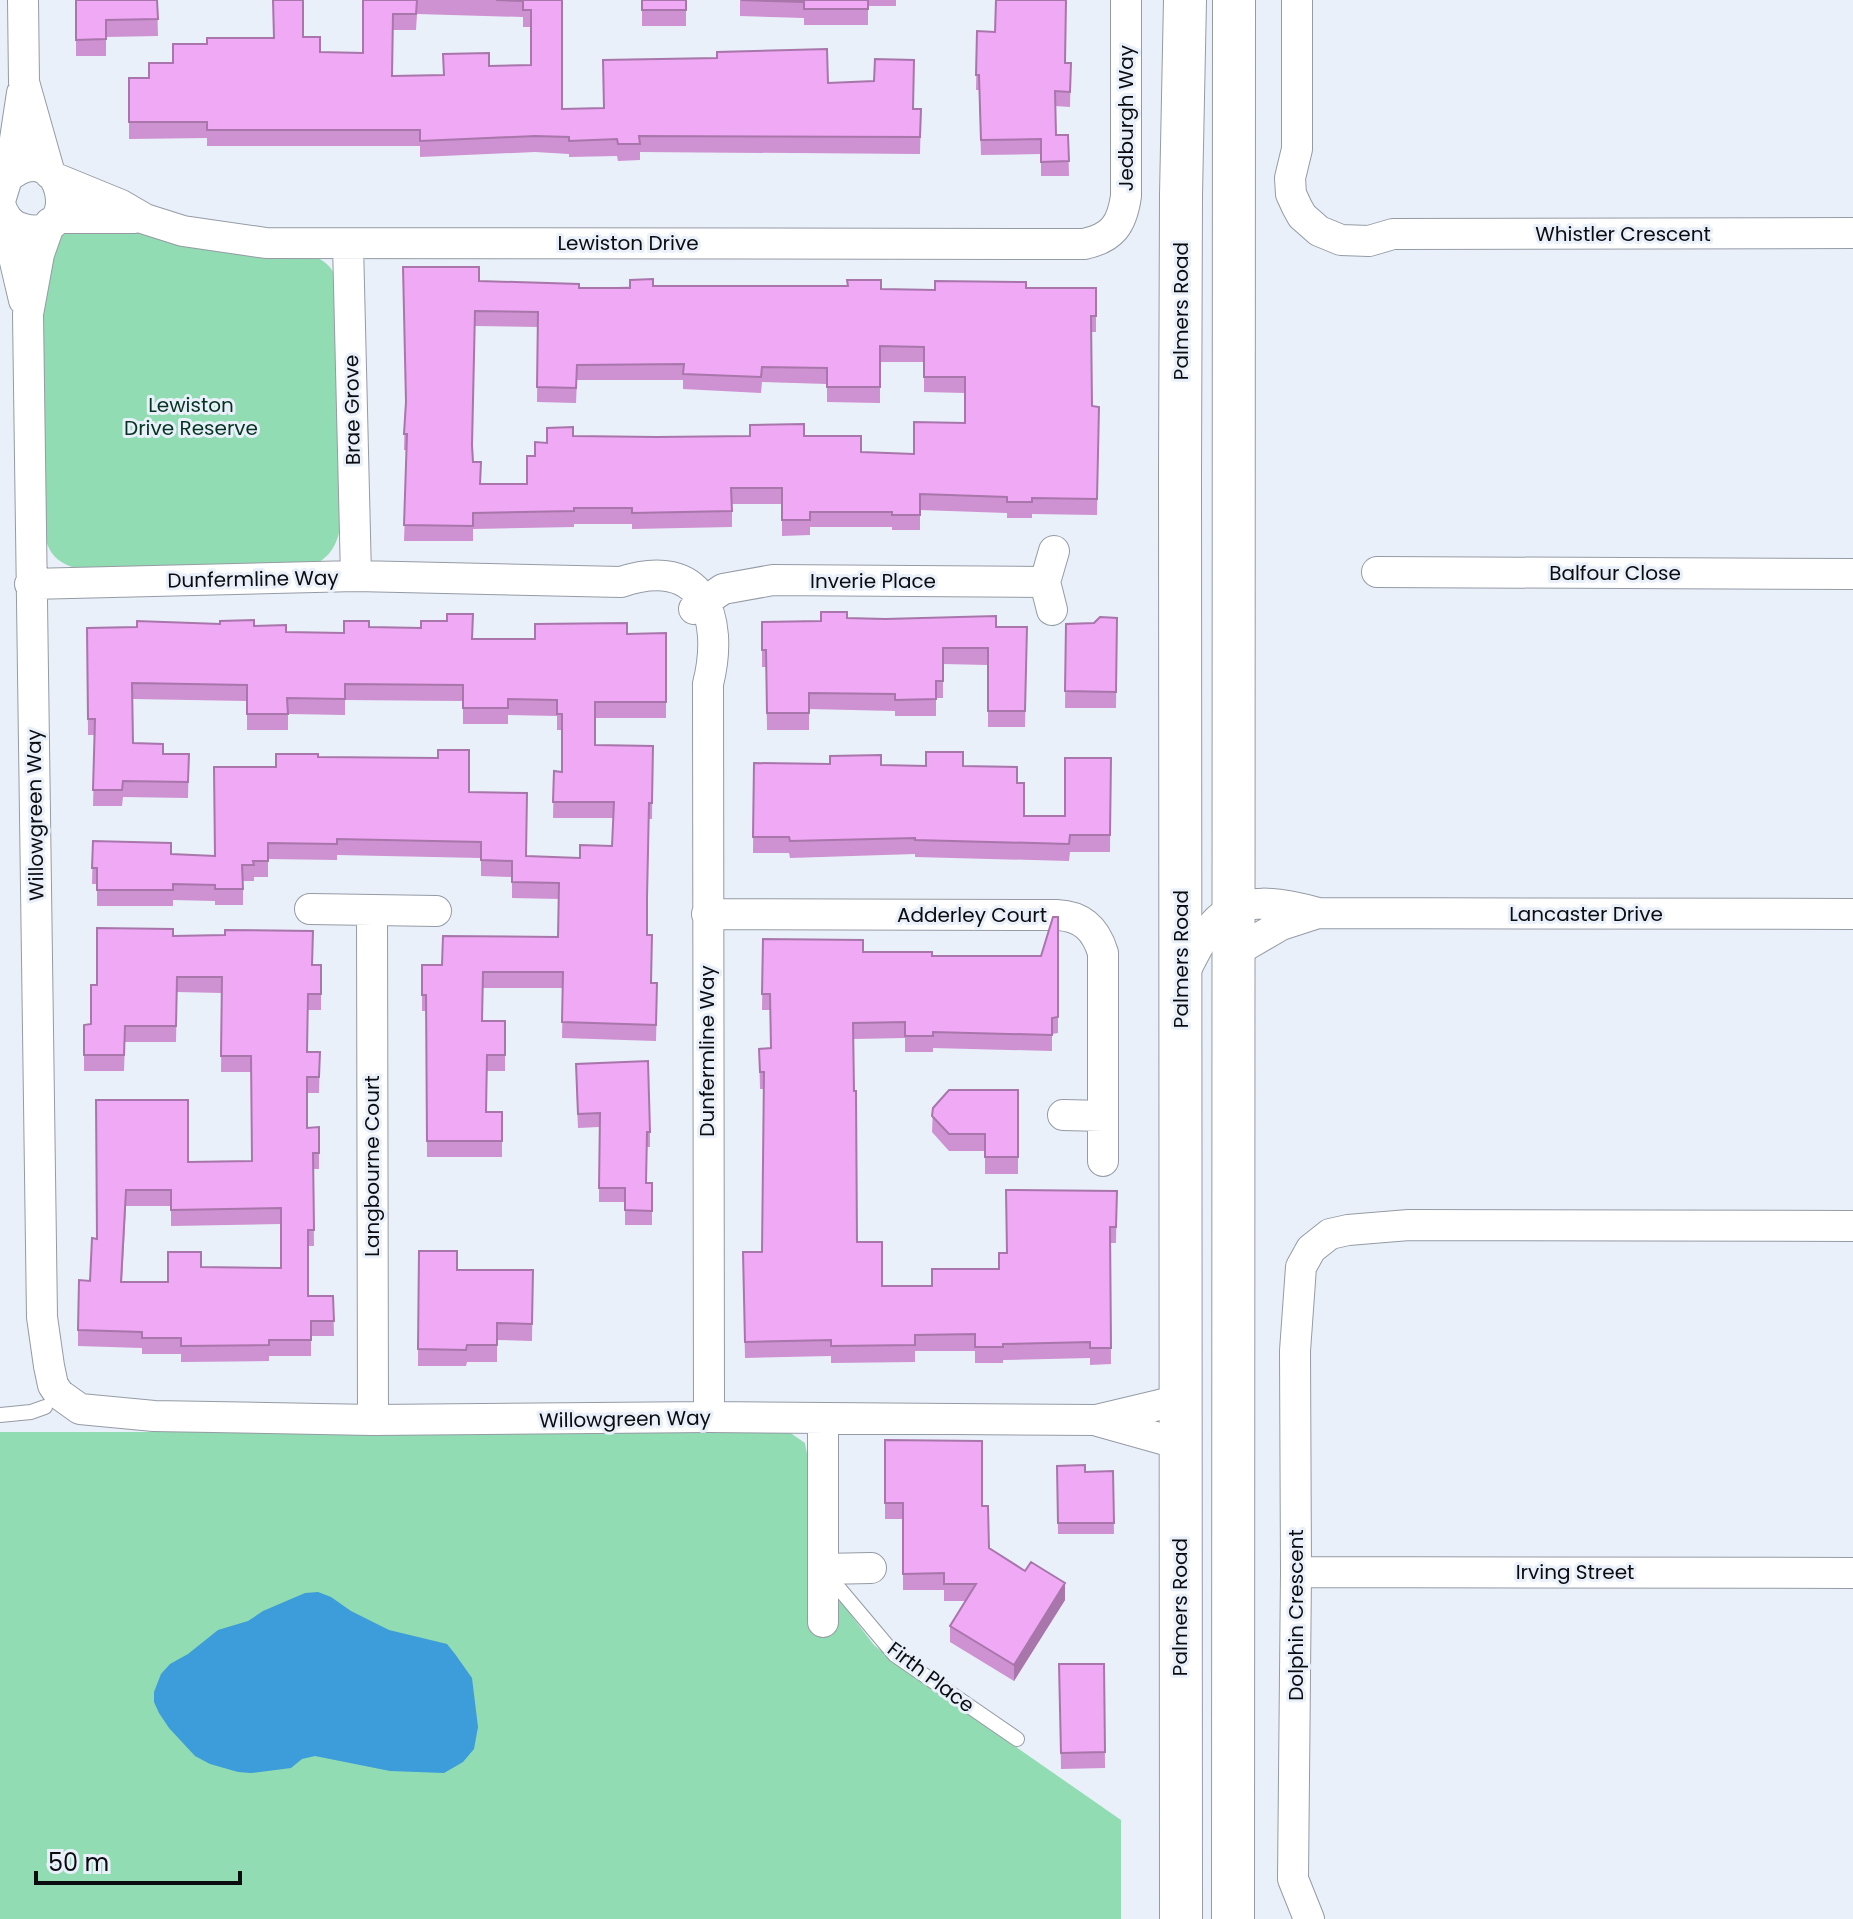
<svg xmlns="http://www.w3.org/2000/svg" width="1853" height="1919" viewBox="0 0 1853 1919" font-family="Poppins,sans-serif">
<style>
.green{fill:#91dcb2}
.water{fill:#3d9cda}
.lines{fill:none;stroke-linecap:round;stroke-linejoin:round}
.service-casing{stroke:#959ba5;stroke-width:16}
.minor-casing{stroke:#959ba5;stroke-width:32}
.secondary-casing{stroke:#959ba5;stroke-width:44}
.service{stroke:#fff;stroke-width:14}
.minor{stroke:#fff;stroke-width:30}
.secondary{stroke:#fff;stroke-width:42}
.wall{fill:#ce91d2;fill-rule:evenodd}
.shaded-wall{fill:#a876ab}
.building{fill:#f0a9f4;stroke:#a876ab;stroke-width:2;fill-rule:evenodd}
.labels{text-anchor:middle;stroke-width:6;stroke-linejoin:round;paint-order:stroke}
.street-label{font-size:20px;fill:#0a0c10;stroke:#e9f0fa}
.park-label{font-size:20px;fill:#04341f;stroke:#e9f0fa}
</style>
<rect width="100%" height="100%" fill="#e9f0fa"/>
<!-- green -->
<path class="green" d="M 89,223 L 311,255 C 324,260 332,266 337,280 L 341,525 C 337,543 333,553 318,563 L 78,569 C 59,563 50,556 45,537 L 41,279 L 62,231 Z
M 0,1432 L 789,1432 L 805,1443 L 834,1602 L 841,1602 L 874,1645 L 901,1667 L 1121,1820 L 1121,1919 L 0,1919 Z"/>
<!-- water -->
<path class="water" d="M 318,1592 L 331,1597 L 351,1611 L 389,1630 L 447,1644 L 455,1654 L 472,1678 L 478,1727 L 474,1749 L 463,1762 L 444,1773 L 390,1771 L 315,1756 L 302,1759 L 291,1768 L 251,1773 L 238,1772 L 210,1764 L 195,1756 L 169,1728 L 159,1713 L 154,1702 L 154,1692 L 161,1674 L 170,1664 L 188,1654 L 218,1630 L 248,1621 L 263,1611 L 305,1593 Z"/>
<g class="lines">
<!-- service casing -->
<g class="service-casing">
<path id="service" d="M 0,1415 L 31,1412 L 45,1407
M 826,1573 L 895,1655 L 1017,1739"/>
</g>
<!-- minor casing -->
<g class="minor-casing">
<path id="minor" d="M 23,0 L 24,82 L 50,174
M 1297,0 L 1297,149 L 1290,178 L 1291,194 L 1297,207 L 1302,216 L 1319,231 L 1341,240 L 1369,241 L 1393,234 L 1853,233
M 55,178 L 121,205 L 145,219 L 183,231 L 266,243 L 1084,244 C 1113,238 1122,224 1126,196 L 1126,0
M 3,185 L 14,146 L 22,93
M 0,201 L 7,178 C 64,130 85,244 24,229 C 10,226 3,216 0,203
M 4,215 L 24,300
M 56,218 L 135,218
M 50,223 L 39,254 L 28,314 L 42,1317 L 49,1366 L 53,1385 L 59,1394 L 80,1409 L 154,1416 L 373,1420 L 709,1417 L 1096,1420 L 1180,1400
M 348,244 L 356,576
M 1377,572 L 1853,574
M 30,584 L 356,576 L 621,582 C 702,555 725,616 708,684 L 709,1417
M 694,609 L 723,589 L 773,580 L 1045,582
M 1052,610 L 1045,582 L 1054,551
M 310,909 L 436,911
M 372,911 L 373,1420
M 707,914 L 1057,915 C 1083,916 1096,930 1103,953 L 1103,1161
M 1233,953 L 1281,925 L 1318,913
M 1181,979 C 1191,961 1199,940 1213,925 C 1239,893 1285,904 1318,913 L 1853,914
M 1063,1115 L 1103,1116
M 823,1419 L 823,1622
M 1098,1421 L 1180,1444
M 823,1569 L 871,1568
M 1296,1572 L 1853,1573
M 1309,1919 L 1293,1879 L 1296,1572 L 1295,1351 L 1301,1267 L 1311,1249 L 1330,1234 L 1348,1230 L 1409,1225 L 1853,1226"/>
</g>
<!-- secondary casing -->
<g class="secondary-casing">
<path id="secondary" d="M 1181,1919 L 1180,474 L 1181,195 L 1185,0
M 1233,1919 L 1234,0"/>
</g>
<!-- service -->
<use href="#service" class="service"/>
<!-- minor -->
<use href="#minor" class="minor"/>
<!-- secondary -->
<use href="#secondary" class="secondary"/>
</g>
<!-- wall -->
<path class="wall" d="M 76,0 L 157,0 L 158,36 L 106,37 L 106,56 L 76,56 Z
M 363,0 L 562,0 L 562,109 L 603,108 L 828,83 L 913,109 L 921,109 L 920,154 L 640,152 L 640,160 L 618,161 L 617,156 L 569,157 L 569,154 L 535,152 L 420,157 L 420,146 L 207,146 L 207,138 L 129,139 L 129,78 L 149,78 L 207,44 L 273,38 L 303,37 L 320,52 L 363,53 ZM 417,14 L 523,17 L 523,27 L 531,27 L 531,65 L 489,66 L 444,75 L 393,76 L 393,30 L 416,30 Z
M 642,0 L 686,0 L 686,26 L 642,26 Z
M 740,0 L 896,0 L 896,6 L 868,6 L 868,25 L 804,25 L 804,18 L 740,16 Z
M 977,31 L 1065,63 L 1071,63 L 1070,107 L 1055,106 L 1056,135 L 1068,135 L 1069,176 L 1041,176 L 1041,154 L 981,155 L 979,90 L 976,90 Z
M 479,281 L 579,288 L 653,286 L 935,290 L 1096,288 L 1096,332 L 1091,332 L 1092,406 L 1099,407 L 1097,515 L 1032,514 L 1032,518 L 1007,518 L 1007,513 L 920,510 L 920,530 L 892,530 L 892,527 L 810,527 L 810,535 L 782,536 L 782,504 L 732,504 L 732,527 L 632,529 L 632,524 L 574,524 L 574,527 L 473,529 L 473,541 L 404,541 L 407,450 L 404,450 L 405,405 ZM 475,326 L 538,327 L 537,402 L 576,403 L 577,380 L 683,380 L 683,389 L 761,393 L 762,382 L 827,384 L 827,402 L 880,403 L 880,362 L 924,362 L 924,392 L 965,393 L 965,423 L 914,454 L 861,452 L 804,436 L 573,436 L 547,443 L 535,456 L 527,484 L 481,484 L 473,462 L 472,448 Z
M 847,618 L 996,627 L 1027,627 L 1025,727 L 988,727 L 988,665 L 943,664 L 943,698 L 936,698 L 936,716 L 895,716 L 895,711 L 809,709 L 809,730 L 767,730 L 766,667 L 762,667 L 762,622 L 821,621 Z
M 1117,618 L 1116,708 L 1065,708 L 1066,624 L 1094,623 Z
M 254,626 L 286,632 L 344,633 L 369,627 L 472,639 L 535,639 L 627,634 L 666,633 L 666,718 L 595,718 L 595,745 L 653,746 L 652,819 L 649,819 L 647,908 L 647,935 L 651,983 L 657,999 L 656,1041 L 562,1038 L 563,988 L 483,988 L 482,1021 L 505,1021 L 505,1071 L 487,1071 L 486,1112 L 502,1112 L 502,1157 L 427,1157 L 426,1011 L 422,1011 L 422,965 L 442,965 L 558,937 L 559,899 L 512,898 L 512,877 L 481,876 L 481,858 L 337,855 L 337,860 L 268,859 L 268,877 L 254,877 L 254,881 L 243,881 L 243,905 L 215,905 L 215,901 L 173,900 L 173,906 L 97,906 L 97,884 L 92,884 L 93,841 L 171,854 L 215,856 L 276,767 L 318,757 L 469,792 L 526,856 L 580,858 L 612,846 L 613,818 L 553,818 L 554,771 L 562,772 L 562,730 L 557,730 L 557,716 L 508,715 L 508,724 L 463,724 L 463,701 L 345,700 L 345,715 L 288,714 L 288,730 L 247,730 L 247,701 L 133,699 L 133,743 L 163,754 L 189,754 L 188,798 L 123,797 L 122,806 L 93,806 L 95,735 L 88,735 L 87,628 Z
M 1111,758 L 1110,852 L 1070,852 L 1069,861 L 915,857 L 915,854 L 790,858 L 789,853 L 753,853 L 754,763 L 881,765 L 1017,783 L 1024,816 L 1065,816 Z
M 1058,917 L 1058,1033 L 1052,1034 L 1052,1051 L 933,1048 L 933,1052 L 905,1052 L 905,1038 L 853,1039 L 857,1242 L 882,1286 L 932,1286 L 999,1269 L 1007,1253 L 1117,1191 L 1116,1243 L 1110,1243 L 1111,1364 L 1090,1365 L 1090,1358 L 1003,1360 L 1003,1363 L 975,1363 L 975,1351 L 915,1351 L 915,1362 L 831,1363 L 831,1356 L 745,1358 L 743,1252 L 762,1252 L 764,1089 L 760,1089 L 759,1049 L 770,1048 L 770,1010 L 762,1010 L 763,939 L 863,952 L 932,956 L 1041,956 Z
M 173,936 L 312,965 L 321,965 L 321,1010 L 308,1010 L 308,1052 L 320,1052 L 319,1093 L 307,1093 L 307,1128 L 319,1127 L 319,1169 L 313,1169 L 314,1246 L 308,1246 L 308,1296 L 333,1296 L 334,1336 L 311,1336 L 311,1356 L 269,1356 L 269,1361 L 181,1362 L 181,1354 L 142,1354 L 142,1348 L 78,1346 L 78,1330 L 90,1281 L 97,1239 L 96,1100 L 188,1162 L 251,1161 L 251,1072 L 221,1072 L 222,993 L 177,992 L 176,1042 L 125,1042 L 124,1071 L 84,1071 L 84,1025 L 91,1024 L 97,985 ZM 126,1206 L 171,1206 L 171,1226 L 281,1224 L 281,1268 L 201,1267 L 168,1282 L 122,1282 Z
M 576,1078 L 650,1132 L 650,1147 L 647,1147 L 646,1183 L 652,1183 L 652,1225 L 625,1225 L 625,1202 L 599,1202 L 599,1127 L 578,1128 Z
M 1018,1090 L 1018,1174 L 985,1174 L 985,1151 L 949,1151 L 932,1132 L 933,1108 Z
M 419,1251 L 457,1270 L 533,1270 L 532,1341 L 497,1340 L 497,1362 L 467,1362 L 466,1366 L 418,1366 Z
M 885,1440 L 982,1506 L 989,1548 L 1065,1600 L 1014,1681 L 950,1642 L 950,1626 L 966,1601 L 944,1601 L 944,1590 L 903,1590 L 903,1519 L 885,1519 Z
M 1057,1466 L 1085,1472 L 1113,1471 L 1114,1534 L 1058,1534 Z
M 1059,1664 L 1104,1664 L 1105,1768 L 1061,1769 Z"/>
<!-- shaded-wall -->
<path class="shaded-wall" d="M 1065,1583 L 1065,1600 L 1014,1681 L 1014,1665 Z"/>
<!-- building -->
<path class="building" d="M 76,0 L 157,0 L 158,19 L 106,20 L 106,39 L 76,40 Z
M 273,0 L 303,0 L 303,37 L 320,37 L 320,52 L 363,53 L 363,0 L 417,0 L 416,14 L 393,14 L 392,76 L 444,75 L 443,54 L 489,53 L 489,66 L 531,65 L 531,10 L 523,10 L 523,1 L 496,0 L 562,0 L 562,109 L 604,108 L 603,60 L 717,58 L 717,52 L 827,49 L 828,83 L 874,81 L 875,59 L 914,60 L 913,109 L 921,109 L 920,137 L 639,136 L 640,144 L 618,144 L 617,139 L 569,141 L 569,137 L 535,136 L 420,141 L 420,130 L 207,130 L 207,122 L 129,122 L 129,78 L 149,78 L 149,63 L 173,63 L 173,44 L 207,44 L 207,38 L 274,38 Z
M 642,0 L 686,0 L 686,10 L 642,10 Z
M 741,0 L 868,0 L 868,9 L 804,9 L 804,2 Z
M 996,0 L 1066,0 L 1065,63 L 1071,63 L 1070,92 L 1055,91 L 1056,135 L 1068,135 L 1069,161 L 1041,162 L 1041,139 L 981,140 L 979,75 L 976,75 L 977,31 L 995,32 Z
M 403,267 L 479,267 L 479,281 L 579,284 L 579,288 L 630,288 L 630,280 L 653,279 L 653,286 L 848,286 L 847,280 L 881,280 L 881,289 L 935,290 L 935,281 L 1026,282 L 1026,288 L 1096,288 L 1096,316 L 1091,316 L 1092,406 L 1099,407 L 1097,499 L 1032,498 L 1032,502 L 1007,502 L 1007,497 L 920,494 L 920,515 L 892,515 L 892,512 L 810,512 L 810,520 L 782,520 L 782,488 L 731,488 L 732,511 L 632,513 L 632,508 L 574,508 L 574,511 L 473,513 L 473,526 L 404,525 L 407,434 L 404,434 L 406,402 ZM 475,311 L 538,312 L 537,387 L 576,388 L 577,365 L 684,364 L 683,374 L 761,377 L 762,367 L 827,368 L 827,387 L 880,387 L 880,346 L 924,347 L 924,377 L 965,377 L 965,423 L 914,422 L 914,454 L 861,452 L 861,436 L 804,436 L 804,424 L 750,425 L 750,436 L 656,437 L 573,436 L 573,427 L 547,428 L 547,443 L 535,442 L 535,456 L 527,456 L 527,484 L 480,484 L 481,462 L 473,462 L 472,445 Z
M 821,612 L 847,612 L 847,618 L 885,619 L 996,616 L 996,627 L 1027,627 L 1025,711 L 988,711 L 988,648 L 943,648 L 943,681 L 936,681 L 936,699 L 895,700 L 895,694 L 809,693 L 809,713 L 767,713 L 766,650 L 762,650 L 762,622 L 821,621 Z
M 447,614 L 473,614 L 472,639 L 535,639 L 535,624 L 627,623 L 627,634 L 666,633 L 666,702 L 595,702 L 595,745 L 653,746 L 652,803 L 649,803 L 647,898 L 647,935 L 652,935 L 651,983 L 657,983 L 656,1025 L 562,1022 L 563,972 L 483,972 L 482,1021 L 505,1021 L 505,1055 L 487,1055 L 486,1112 L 502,1112 L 502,1141 L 427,1141 L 426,995 L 422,995 L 422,965 L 442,965 L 443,936 L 558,937 L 559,883 L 512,882 L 512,861 L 481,860 L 481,842 L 337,839 L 337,844 L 268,843 L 268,861 L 253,861 L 254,865 L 242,865 L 243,889 L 215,889 L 215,885 L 173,884 L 173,890 L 97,890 L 97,868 L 92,868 L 93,841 L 171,843 L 171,854 L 215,856 L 214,767 L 276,767 L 276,754 L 318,754 L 318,757 L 438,758 L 438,750 L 469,750 L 469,792 L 527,793 L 526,856 L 580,858 L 580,845 L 612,846 L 614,802 L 553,802 L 554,771 L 562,772 L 562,714 L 557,714 L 557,700 L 508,699 L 508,708 L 463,708 L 463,685 L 345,684 L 345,699 L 287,698 L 288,714 L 247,714 L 247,685 L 132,683 L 133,743 L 163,744 L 163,754 L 189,754 L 188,782 L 123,781 L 122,790 L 93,790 L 95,719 L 88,719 L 87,628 L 137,627 L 137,621 L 220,624 L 220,621 L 254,620 L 254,626 L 286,625 L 286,632 L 344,633 L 344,621 L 369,621 L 369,627 L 421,628 L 421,621 L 447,621 Z
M 1100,617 L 1117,618 L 1116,692 L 1065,691 L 1066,624 L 1094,623 Z
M 926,752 L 963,752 L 963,766 L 1017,767 L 1017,783 L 1024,783 L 1024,816 L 1065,816 L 1065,758 L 1111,758 L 1110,835 L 1070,835 L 1069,844 L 915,840 L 915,838 L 790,841 L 789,837 L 753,837 L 754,763 L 830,764 L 830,756 L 881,755 L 881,765 L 926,766 Z
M 1053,917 L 1058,917 L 1058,1017 L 1052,1018 L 1052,1035 L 933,1032 L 933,1036 L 905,1036 L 905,1022 L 853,1023 L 854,1091 L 856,1091 L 857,1242 L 882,1242 L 882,1286 L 932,1286 L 932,1269 L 999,1269 L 999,1253 L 1007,1253 L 1006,1190 L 1117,1191 L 1116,1227 L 1110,1227 L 1111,1348 L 1090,1348 L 1090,1342 L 1003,1344 L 1003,1347 L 975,1347 L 975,1334 L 915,1335 L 915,1345 L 831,1346 L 831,1340 L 745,1342 L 743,1252 L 762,1252 L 764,1072 L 760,1072 L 759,1049 L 771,1048 L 770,994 L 762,994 L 763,939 L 863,940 L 863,952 L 932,952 L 932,956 L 1041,956 Z
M 97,928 L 173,929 L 173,936 L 225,935 L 225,930 L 313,931 L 312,965 L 321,965 L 321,994 L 308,994 L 307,1052 L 320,1052 L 319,1077 L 307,1077 L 307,1128 L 319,1127 L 319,1153 L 313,1153 L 314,1230 L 308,1230 L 308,1296 L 333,1296 L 334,1321 L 311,1321 L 311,1340 L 269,1340 L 269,1345 L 181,1346 L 181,1338 L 142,1338 L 142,1332 L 78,1330 L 79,1280 L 90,1281 L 92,1238 L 97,1239 L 96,1100 L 188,1100 L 188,1162 L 252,1161 L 251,1056 L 221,1056 L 222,977 L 177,977 L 176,1026 L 125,1026 L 124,1055 L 84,1055 L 84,1025 L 91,1024 L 91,985 L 97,985 ZM 126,1190 L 171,1190 L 171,1210 L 281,1208 L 281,1268 L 201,1267 L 201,1252 L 168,1252 L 168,1282 L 121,1282 Z
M 648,1061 L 650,1132 L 647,1132 L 646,1183 L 652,1183 L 652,1211 L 625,1210 L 625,1188 L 599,1188 L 600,1113 L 578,1114 L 576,1064 Z
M 949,1090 L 1018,1090 L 1018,1157 L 985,1157 L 985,1134 L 949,1134 L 932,1116 L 933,1108 Z
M 419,1251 L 457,1251 L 457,1270 L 533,1270 L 532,1324 L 497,1323 L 497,1345 L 467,1345 L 466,1350 L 418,1349 Z
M 885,1440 L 982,1441 L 982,1506 L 988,1506 L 989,1548 L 1025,1571 L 1031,1562 L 1065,1583 L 1014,1665 L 950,1626 L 976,1584 L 944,1584 L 944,1573 L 903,1574 L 903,1503 L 885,1503 Z
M 1085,1465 L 1085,1472 L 1113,1471 L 1114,1523 L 1058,1523 L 1057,1466 Z
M 1059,1664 L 1104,1664 L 1105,1752 L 1061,1753 Z"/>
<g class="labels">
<!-- street labels -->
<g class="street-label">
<text transform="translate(1126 118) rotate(-90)" y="7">Jedburgh Way</text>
<text x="1623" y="241">Whistler Crescent</text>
<text x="628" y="250">Lewiston Drive</text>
<text transform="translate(1181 311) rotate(-90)" y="7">Palmers Road</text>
<text transform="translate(352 410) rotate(-91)" y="7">Brae Grove</text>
<text x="1615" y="580">Balfour Close</text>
<text transform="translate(253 579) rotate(-1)" y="7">Dunfermline Way</text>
<text x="873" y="588">Inverie Place</text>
<text transform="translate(35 815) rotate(-91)" y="7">Willowgreen Way</text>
<text x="1586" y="921">Lancaster Drive</text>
<text x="972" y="922">Adderley Court</text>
<text transform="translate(1181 959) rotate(-90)" y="7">Palmers Road</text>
<text transform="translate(707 1051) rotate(-90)" y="7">Dunfermline Way</text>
<text transform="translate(372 1166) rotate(-90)" y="7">Langbourne Court</text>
<text transform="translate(625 1419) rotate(-1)" y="7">Willowgreen Way</text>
<text x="1575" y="1579">Irving Street</text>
<text transform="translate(1180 1607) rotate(-90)" y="7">Palmers Road</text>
<text transform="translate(1296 1615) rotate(-90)" y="7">Dolphin Crescent</text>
<text transform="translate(931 1677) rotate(37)" y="7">Firth Place</text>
</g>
<!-- park labels -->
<g class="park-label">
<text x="191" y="412">Lewiston<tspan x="191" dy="23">Drive Reserve</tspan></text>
</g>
</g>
<!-- scale -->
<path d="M36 1871v12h204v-12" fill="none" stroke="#0a0c10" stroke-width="4"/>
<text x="48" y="1871" font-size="24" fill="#0a0c10" stroke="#e9f0fa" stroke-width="6" paint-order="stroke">50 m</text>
</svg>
